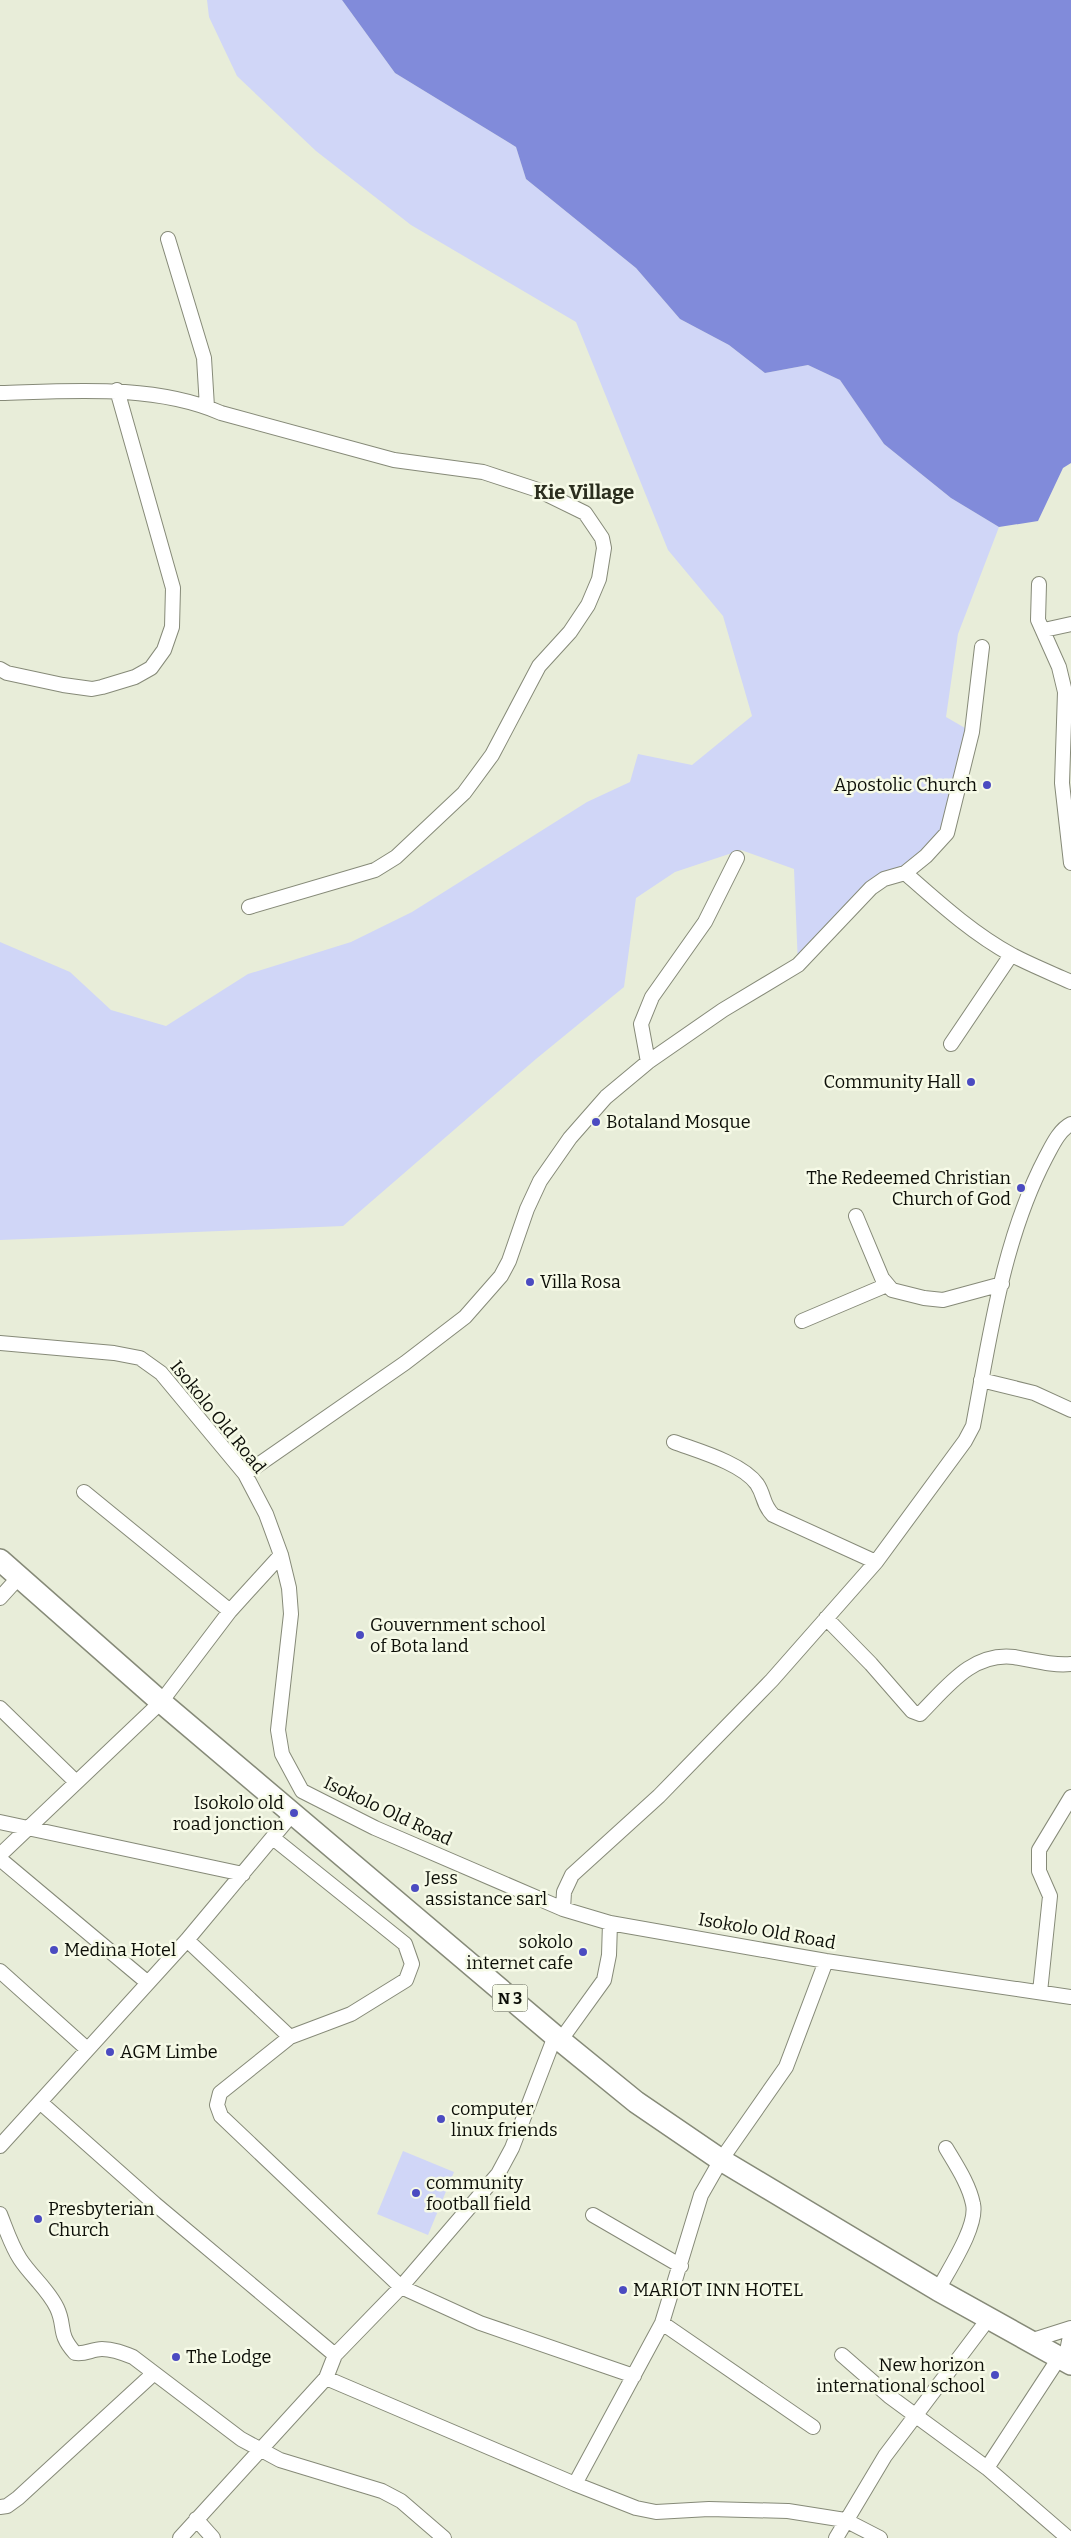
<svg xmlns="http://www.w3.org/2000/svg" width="1071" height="2538" viewBox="0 0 1071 2538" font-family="Bitter,serif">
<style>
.green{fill:#d0d6f7}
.water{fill:#818bda}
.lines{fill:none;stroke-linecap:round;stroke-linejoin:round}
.minor-casing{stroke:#868a78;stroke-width:16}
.highway-casing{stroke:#868a78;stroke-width:24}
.minor{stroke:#fff;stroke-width:14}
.highway{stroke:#fff;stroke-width:21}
.poi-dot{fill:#4b4bc1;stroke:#f6fae7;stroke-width:2}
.labels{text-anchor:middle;stroke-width:5;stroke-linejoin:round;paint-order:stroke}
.shield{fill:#f6fae7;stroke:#53564b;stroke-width:1}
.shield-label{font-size:16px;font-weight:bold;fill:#0d0f08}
.poi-label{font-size:18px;fill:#0d0f08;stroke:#f6fae7;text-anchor:start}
.street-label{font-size:18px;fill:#0d0f08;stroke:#f6fae7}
.quarter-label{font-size:20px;font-weight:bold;fill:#2b2e1f;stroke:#f6fae7}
</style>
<rect width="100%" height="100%" fill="#e8edd9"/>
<!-- green -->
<path class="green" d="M 207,0 L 342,0 L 395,73 L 516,147 L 526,179 L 636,268 L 680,319 L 729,345 L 765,373 L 808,365 L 840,380 L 884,444 L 951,498 L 999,527 L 958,634 L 946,717 L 972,732 L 947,833 L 892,880 L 880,882 L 798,965 L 794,869 L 741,850 L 675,872 L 636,898 L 624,987 L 536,1059 L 343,1226 L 0,1240 L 0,942 L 70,972 L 111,1010 L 166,1026 L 248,974 L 351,942 L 412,912 L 587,802 L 630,782 L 638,754 L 692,765 L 752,716 L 723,616 L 668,550 L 576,322 L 411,225 L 316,151 L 237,76 L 209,17 Z
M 403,2151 L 454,2172 L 428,2235 L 377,2214 Z"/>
<!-- water -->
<path class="water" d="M 342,0 L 1071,0 L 1071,463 L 1063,468 L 1038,521 L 999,527 L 951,498 L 884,444 L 840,380 L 808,365 L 765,373 L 729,345 L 680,319 L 636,268 L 526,179 L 516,147 L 395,73 Z"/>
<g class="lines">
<!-- minor casing -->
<g class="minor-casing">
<path id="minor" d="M 168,239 L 204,358 L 207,407
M 0,393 C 71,391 154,384 221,413 L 394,460 L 483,472 L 538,490 L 585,513 L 602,538 L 604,548 L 599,579 L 588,605 L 570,632 L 539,666 L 492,755 L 464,793 L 396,857 L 375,870 L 249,907
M 1039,584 L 1038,620 L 1059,667 L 1065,692 L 1062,783 L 1071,863
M 1044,630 L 1071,624
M 0,669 L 7,673 L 63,685 L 92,689 L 102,687 L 135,677 L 151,668 L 164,650 L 172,627 L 173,588 L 117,390
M 905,873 L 926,856 L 947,833 L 972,732 L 982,647
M 951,1044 L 1011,955
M 648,1062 L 641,1024 L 652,997 L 705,922 L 737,858
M 856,1216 L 882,1278 L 892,1290 L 924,1298 L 943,1300 L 1002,1284
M 802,1321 L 887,1285
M 0,1343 L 114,1353 L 140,1358 L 161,1373 L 245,1474 L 266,1514 L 281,1555 L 289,1588 L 291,1614 L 278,1730 L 282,1754 L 302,1791 L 375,1828 L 563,1909 L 610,1923 L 826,1961 L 1071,1997
M 981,1380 L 1034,1393 L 1071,1410
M 674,1442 C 698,1451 742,1463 757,1484 C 765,1496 762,1504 773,1515 L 876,1562
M 245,1474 L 405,1363 L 465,1317 L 501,1276 L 509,1261 L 527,1209 L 540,1181 L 570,1138 L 606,1097 L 648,1062 L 723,1010 L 798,965 L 871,888 L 884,879 L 905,873 C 938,902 973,934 1012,955 C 1031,965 1051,973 1071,982
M 84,1492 L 230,1611
M 0,1598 L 19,1577
M 826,1618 L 871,1664 L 912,1711 L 920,1714 C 947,1687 972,1652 1014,1657 C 1033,1660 1052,1666 1071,1664
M 0,1708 L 76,1782
M 0,1822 L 243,1874
M 0,1855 L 161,1702 L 230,1611 L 281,1555
M 0,1859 L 148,1983
M 563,1909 L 564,1892 L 572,1875 L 659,1796 L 772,1680 L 876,1562 L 965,1441 L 973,1426 C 990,1336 1003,1239 1046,1157 C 1052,1146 1059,1130 1071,1124
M 187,1940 L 290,2037 L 351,2014 L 406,1980 L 412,1964 L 405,1944 L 273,1838
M 0,1971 L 87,2049
M 1040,1992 L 1050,1896 L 1039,1871 L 1039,1850 L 1071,1797
M 290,2037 L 220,2093 L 217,2105 L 221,2116 L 401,2287 L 480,2323 L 634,2376
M 560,2041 L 604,1980 L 609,1955 L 610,1923
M 40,2102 L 155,2204 L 335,2355
M 0,2146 L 187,1940 L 293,1813
M 0,2214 C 6,2229 11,2245 20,2259 C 31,2276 48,2289 57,2308 C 66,2327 57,2333 75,2353 C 85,2355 92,2349 102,2349 C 113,2349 123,2353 133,2357 L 241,2439 L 280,2460 L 382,2491 L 401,2501 L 444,2538
M 593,2215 L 681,2266
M 938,2290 C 949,2269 978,2226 973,2204 C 969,2184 956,2165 946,2148
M 662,2323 L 813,2427
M 1030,2341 L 1071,2328
M 842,2355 L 889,2396 L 987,2468 L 1068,2538
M 1065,2361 L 1071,2331
M 326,2378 L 575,2484 L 662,2323 L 701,2195 L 721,2160 L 786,2067 L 826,1961
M 987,2468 L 1059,2358
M 575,2484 L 636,2508 L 656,2512 L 709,2509 L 788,2511 L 845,2520 L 880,2538
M 0,2507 L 7,2506 L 18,2498 L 153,2374
M 196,2519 L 213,2538
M 180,2538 L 326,2378 L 335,2355 L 401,2287 L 498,2174 L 512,2148 L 555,2036
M 836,2538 L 885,2456 L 989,2318"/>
</g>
<!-- highway casing -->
<g class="highway-casing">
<path id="highway" d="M 0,1560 L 161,1702 L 555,2036 L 636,2102 L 721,2160 L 938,2290 L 1071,2364"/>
</g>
<!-- minor -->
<use href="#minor" class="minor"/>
<!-- highway -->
<use href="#highway" class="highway"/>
</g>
<!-- markers -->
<g class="poi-dot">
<circle cx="987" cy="785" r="5"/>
<circle cx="971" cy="1082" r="5"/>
<circle cx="596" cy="1122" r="5"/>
<circle cx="1021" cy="1188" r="5"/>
<circle cx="530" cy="1282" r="5"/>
<circle cx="360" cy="1635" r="5"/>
<circle cx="294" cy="1813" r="5"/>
<circle cx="415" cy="1888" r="5"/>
<circle cx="54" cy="1950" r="5"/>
<circle cx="583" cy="1952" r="5"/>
<circle cx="110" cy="2052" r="5"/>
<circle cx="441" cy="2119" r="5"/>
<circle cx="416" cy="2193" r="5"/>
<circle cx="38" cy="2219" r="5"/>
<circle cx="623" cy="2290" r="5"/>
<circle cx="176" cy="2357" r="5"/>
<circle cx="995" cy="2375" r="5"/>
</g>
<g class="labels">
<!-- shield labels -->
<rect class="shield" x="492.5" y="1984.5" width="35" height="27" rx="4"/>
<g class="shield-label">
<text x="510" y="2004">N 3</text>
</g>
<!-- poi labels -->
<g class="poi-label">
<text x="977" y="791" text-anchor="end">Apostolic Church</text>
<text x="961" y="1088" text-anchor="end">Community Hall</text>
<text x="606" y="1128">Botaland Mosque</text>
<text x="1011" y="1184" text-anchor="end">The Redeemed Christian<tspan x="1011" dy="21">Church of God</tspan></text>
<text x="540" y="1288">Villa Rosa</text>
<text x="370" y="1631">Gouvernment school<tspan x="370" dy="21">of Bota land</tspan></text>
<text x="284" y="1809" text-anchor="end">Isokolo old<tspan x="284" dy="21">road jonction</tspan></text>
<text x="425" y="1884">Jess<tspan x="425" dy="21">assistance sarl</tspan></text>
<text x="573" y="1948" text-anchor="end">sokolo<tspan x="573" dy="21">internet cafe</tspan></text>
<text x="64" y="1956">Medina Hotel</text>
<text x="120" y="2058">AGM Limbe</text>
<text x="451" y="2115">computer<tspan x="451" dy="21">linux friends</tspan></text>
<text x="426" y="2189">community<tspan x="426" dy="21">football field</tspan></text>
<text x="48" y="2215">Presbyterian<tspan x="48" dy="21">Church</tspan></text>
<text x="633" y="2296">MARIOT INN HOTEL</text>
<text x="186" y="2363">The Lodge</text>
<text x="985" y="2371" text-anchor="end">New horizon<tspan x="985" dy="21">international school</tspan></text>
</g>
<!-- street labels -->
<g class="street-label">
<text transform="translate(218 1417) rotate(51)" y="6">Isokolo Old Road</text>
<text transform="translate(388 1811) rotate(25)" y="6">Isokolo Old Road</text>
<text transform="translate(767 1931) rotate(10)" y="6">Isokolo Old Road</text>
</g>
<!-- quarter labels -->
<g class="quarter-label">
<text x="584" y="499">Kie Village</text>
</g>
</g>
</svg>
